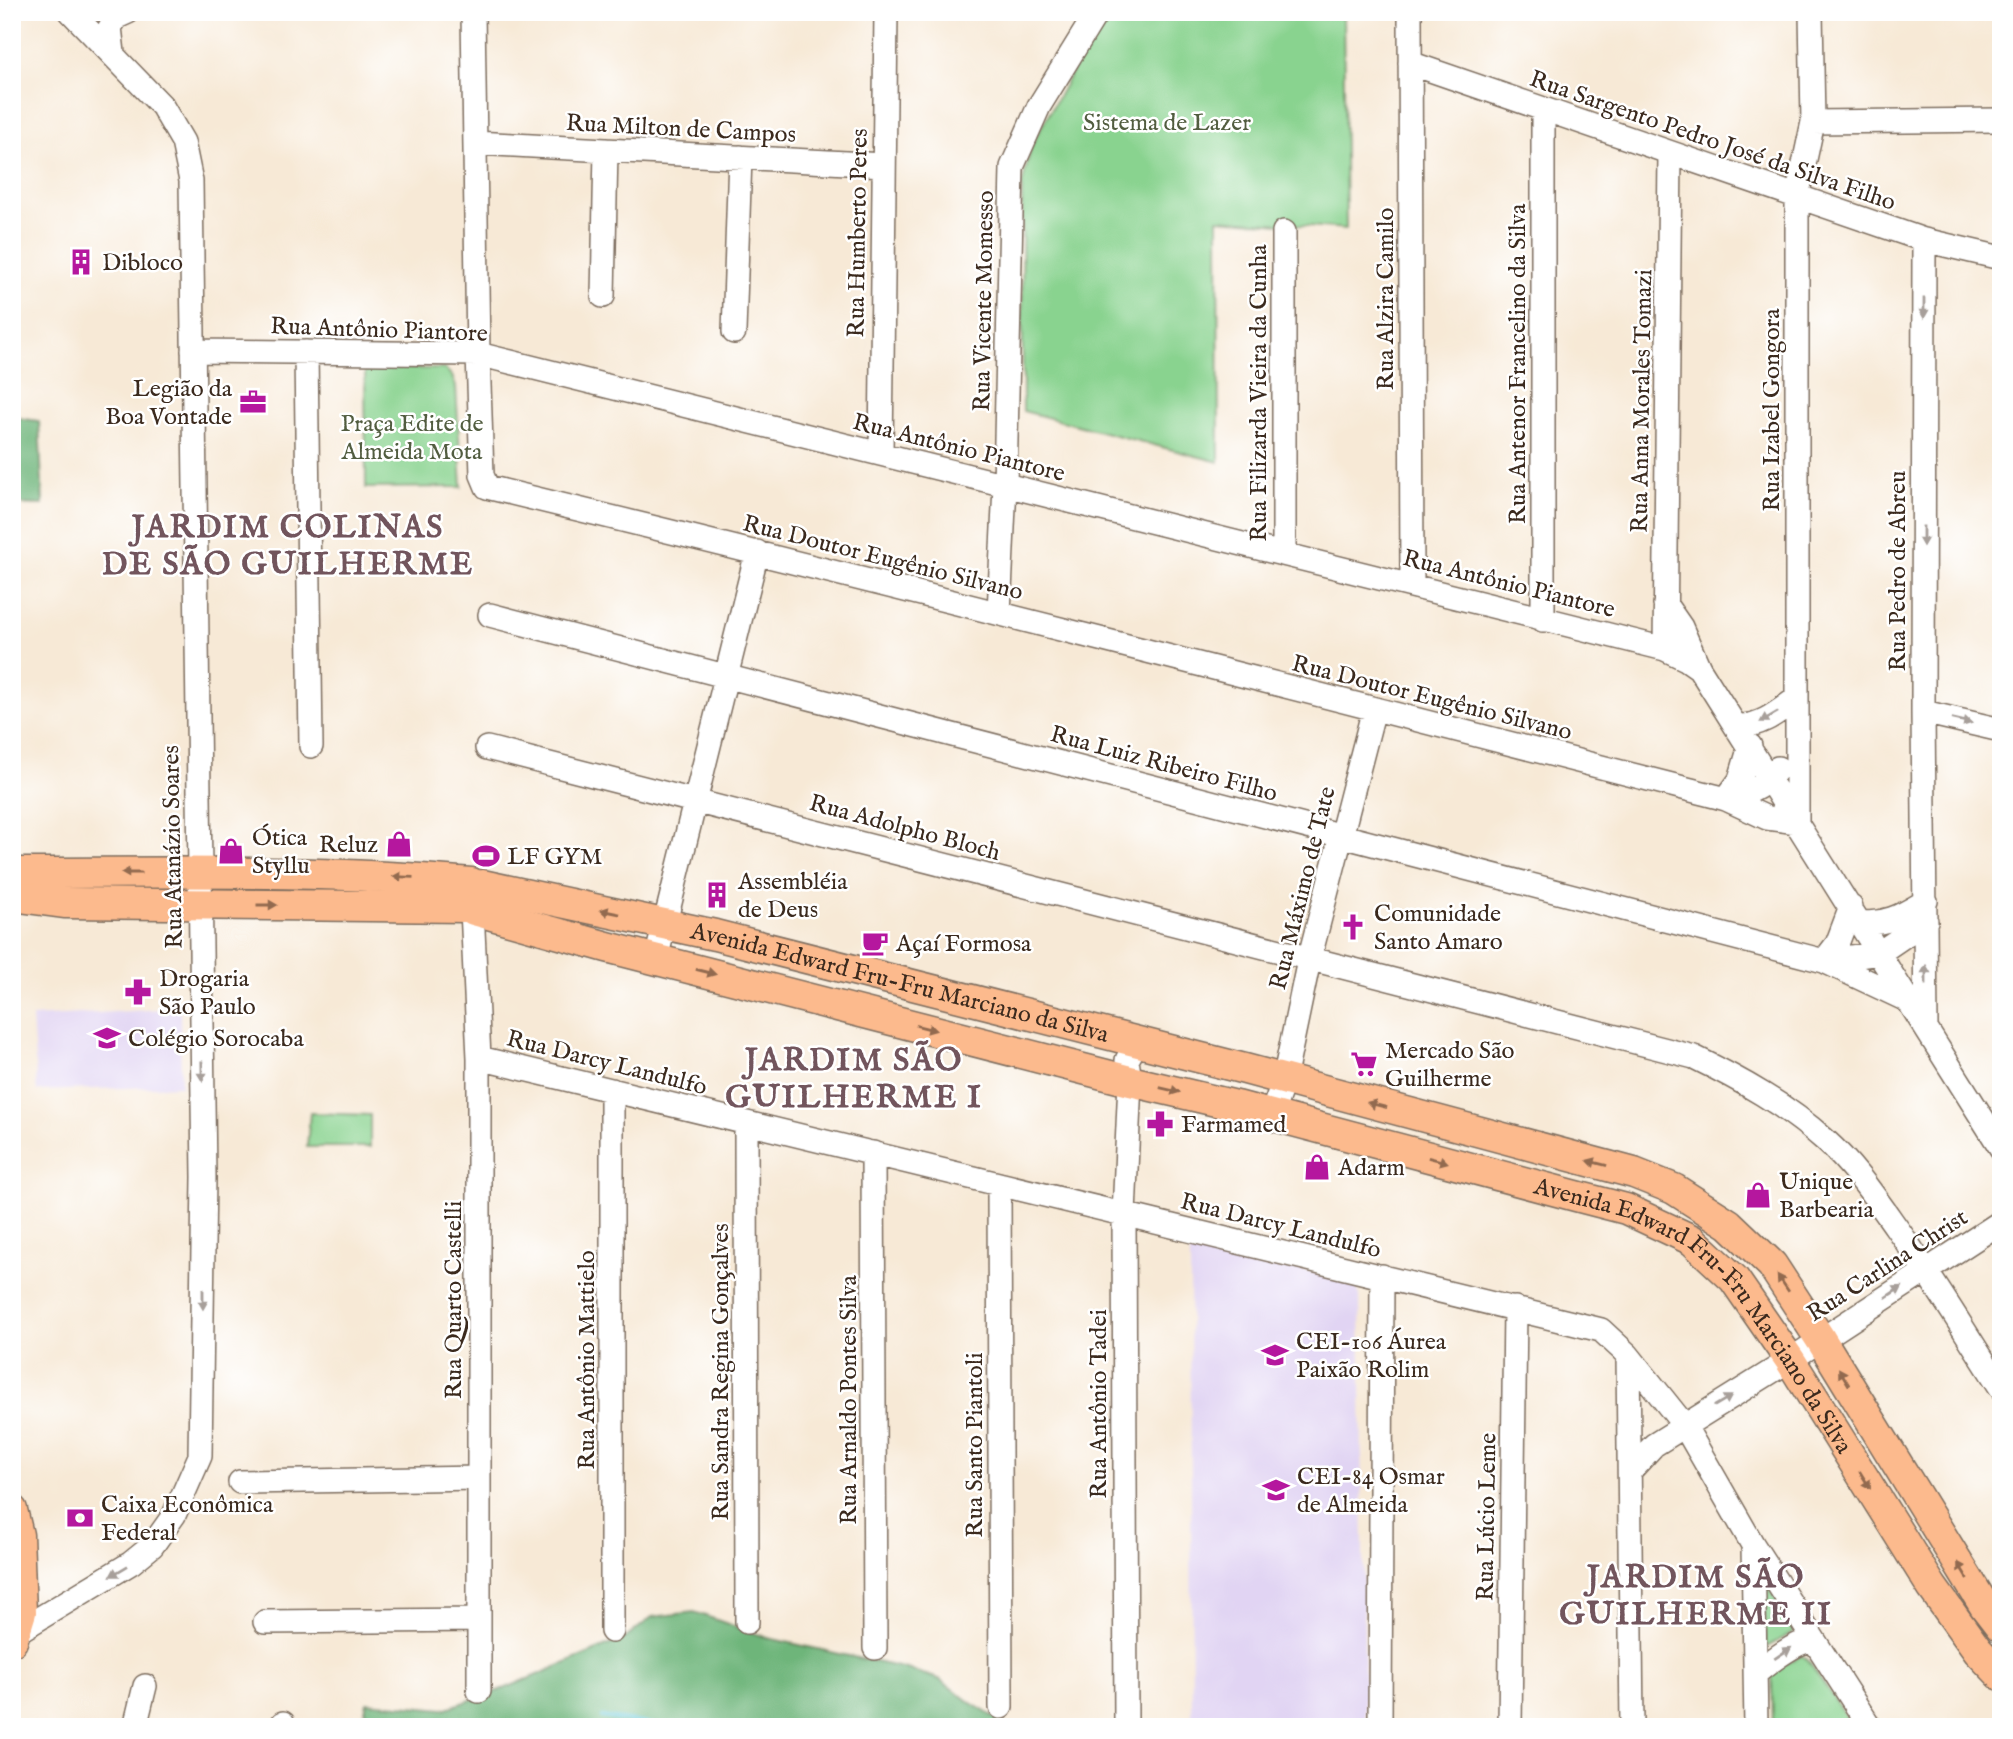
<svg xmlns="http://www.w3.org/2000/svg" width="2013" height="1739" viewBox="0 0 2013 1739" font-family="'IM FELL English',serif">
<style>
.built{fill:#e1d4f3}
.green{fill:#89d38f;stroke:#627e56;stroke-width:2}
.forest{fill:#6eb57a;stroke:#54704c;stroke-width:2}
.lines{fill:none;stroke-linecap:round;stroke-linejoin:round}
.stream{stroke:#54c0cf;stroke-width:4.5}
.minor-casing{stroke:#7d6d5e;stroke-width:26}
.major-casing{stroke:#7d6d5e;stroke-width:33}
.minor{stroke:#fff;stroke-width:23}
.major{stroke:#fcba8d;stroke-width:30}
.oneway{fill:#a79f9a}
.oneway2{fill:#926b50}
.labels{text-anchor:middle;stroke-width:5;stroke-linejoin:round;paint-order:stroke}
.park-label{font-size:24px;fill:#525d40;stroke:#fff}
.street-label{font-size:24px;fill:#3b2a1e;stroke:#fff}
.poi-label{font-size:24px;fill:#3b2a1e;stroke:#fff;text-anchor:start}
.district-label{font-size:32px;font-weight:bold;letter-spacing:2px;fill:#72555d;stroke:#fff}
</style>
<rect width="100%" height="100%" fill="#fff"/>
<filter id="ink" filterUnits="userSpaceOnUse"><feTurbulence type="fractalNoise" baseFrequency=".0143" numOctaves="2"/><feDisplacementMap in="SourceGraphic" scale="14" xChannelSelector="R" yChannelSelector="G"/><feConvolveMatrix kernelMatrix="1 2 1 2 8 2 1 2 1" color-interpolation-filters="sRGB"/></filter>
<filter id="wash" filterUnits="userSpaceOnUse"><feTurbulence type="fractalNoise" baseFrequency=".00686" numOctaves="4" result="noise"/><feDisplacementMap in="SourceGraphic" scale="28" xChannelSelector="R" yChannelSelector="G"/><feGaussianBlur stdDeviation="1.57" result="paint"/><feColorMatrix in="noise" values="0 0 0 0 0 0 0 0 0 0 0 0 0 0 0 0 0 1.4 0 .05"/><feComposite in="paint" operator="in"/></filter>
<g filter="url(#wash)">
<rect width="100%" height="100%" fill="#f7e9d6"/>
<!-- built -->
<path class="built" d="M 180,1008 L 181,1086 L 37,1091 L 32,1017 Z
M 1196,1243 L 1347,1281 L 1356,1287 L 1360,1295 L 1365,1727 L 1220,1727 L 1192,1719 L 1190,1247 Z"/>
<!-- green -->
<path class="green" d="M 1105,12 L 1343,12 L 1346,229 L 1218,219 L 1219,462 L 1023,411 L 1022,185 L 1032,144 Z
M 365,368 L 445,369 L 452,376 L 456,387 L 462,487 L 366,488 Z
M 310,1113 L 370,1115 L 370,1147 L 307,1147 Z
M 1763,1576 L 1794,1632 L 1765,1648 Z
M 1801,1655 L 1807,1659 L 1853,1727 L 1773,1727 L 1772,1677 L 1777,1669 Z"/>
<!-- forest -->
<path class="forest" d="M 12,417 L 39,421 L 43,505 L 12,504 Z
M 694,1612 L 768,1638 L 903,1668 L 939,1679 L 971,1703 L 1010,1727 L 393,1727 L 363,1719 L 367,1702 L 444,1709 L 506,1688 L 626,1638 L 652,1617 Z"/>
<g class="lines">
<!-- stream -->
<path class="stream" d="M 602,1717 L 666,1727"/>
</g>
</g>
<g filter="url(#ink)">
<g class="lines">
<!-- minor casing -->
<g class="minor-casing">
<path id="minor" d="M 473,12 L 478,354 L 482,475 L 487,487 C 901,587 1313,693 1726,799 L 1767,818 L 1797,822 L 1797,197 L 1813,122 L 1811,12
M 1410,12 L 1412,586
M 113,53 L 110,27 L 117,17 L 128,12
M 1410,63 L 1924,240 L 2001,258
M 1543,109 L 1543,620
M 1813,122 L 2001,120
M 475,143 L 884,165
M 1924,240 L 1923,712 L 1926,1028
M 603,296 L 606,150
M 734,332 L 740,157
M 193,351 L 478,354 L 1665,649 L 1686,659 L 1699,668 L 2001,1148
M 306,352 L 311,746
M 881,454 L 886,12
M 1284,554 L 1284,232
M 1665,604 L 1681,627 L 1699,668
M 999,613 L 1005,485 L 1012,167 L 1039,106 L 1097,12
M 490,615 L 1824,961 L 1879,953 L 1926,921
M 1665,649 L 1670,153
M 1923,712 L 2001,730
M 1737,726 C 1761,727 1778,712 1797,698
M 487,748 L 1694,1057 C 1741,1080 1786,1105 1825,1140 C 1853,1165 1874,1196 1896,1227 C 1933,1279 1966,1334 2001,1388
M 1726,799 C 1746,795 1767,786 1778,768
M 1726,799 L 1740,780 L 1750,746
M 1851,907 L 1837,944 L 1824,961 L 1909,1001
M 472,909 L 479,1058 L 479,1691
M 1859,922 C 1886,926 1904,914 1926,901
M 656,959 L 757,552
M 479,1058 L 1601,1330 L 1628,1355 L 1684,1425 L 1753,1545 L 1870,1727
M 612,1090 L 612,1631
M 1271,1116 L 1284,1080 L 1309,960 L 1374,709
M 746,1123 L 747,1622
M 873,1153 L 875,1648
M 999,1184 L 1001,1707
M 1628,1355 L 1632,1727
M 1630,1471 L 1654,1445 L 1790,1360 L 2001,1222
M 240,1482 L 479,1478
M 1753,1545 L 1756,1727
M 265,1622 L 479,1620
M 12,1635 L 131,1563 L 152,1546 L 174,1515 L 200,1456 L 204,1177 L 191,181 L 183,142 L 162,106 L 71,12
M 1756,1673 C 1774,1659 1791,1645 1813,1639
M 135,1727 L 145,1686
M 282,1727 L 283,1723
M 1126,1727 L 1124,1214 L 1130,1081 L 1127,1060 L 1137,1042
M 1380,1727 L 1382,1276
M 1510,1727 L 1515,1308"/>
</g>
<!-- major casing -->
<g class="major-casing">
<g id="major">
<path d="M 12,873 C 165,873 319,869 471,883"/>
<path id="s1" d="M 482,885 L 715,935 L 1245,1069 L 1634,1173 L 1674,1189 L 1729,1224 L 1772,1265 L 1821,1340 L 1984,1605 L 2001,1627"/>
<path d="M 12,896 L 64,903 L 466,907"/>
<path id="s2" d="M 474,910 L 607,947 L 1130,1081 L 1237,1106 L 1576,1196 L 1626,1209 L 1692,1240 L 1734,1279 L 1790,1360 L 1932,1587 L 1978,1651 L 2001,1675"/>
<path d="M 12,1510 L 18,1535 L 21,1612 L 12,1641"/>
</g>
</g>
<!-- minor -->
<use href="#minor" class="minor"/>
<!-- major -->
<use href="#major" class="major"/>
</g>
<!-- one-way arrows -->
<defs><path id="oneway-solid" d="M-6-.8H1V-3.2L6.5 0L1 3.2V.8H-6Z" transform="scale(1.75)"/></defs>
<g class="oneway">
<use href="#oneway-solid" transform="translate(1924 308) rotate(90)"/>
<use href="#oneway-solid" transform="translate(1923 536) rotate(90)"/>
<use href="#oneway-solid" transform="translate(1769 717) rotate(150)"/>
<use href="#oneway-solid" transform="translate(1962 721) rotate(13)"/>
<use href="#oneway-solid" transform="translate(1926 975) rotate(-90)"/>
<use href="#oneway-solid" transform="translate(202 1071) rotate(89)"/>
<use href="#oneway-solid" transform="translate(1894 1292) rotate(-33)"/>
<use href="#oneway-solid" transform="translate(203 1299) rotate(90)"/>
<use href="#oneway-solid" transform="translate(1723 1401) rotate(-31)"/>
<use href="#oneway-solid" transform="translate(119 1571) rotate(149)"/>
<use href="#oneway-solid" transform="translate(1783 1653) rotate(-34)"/>
</g>
<g class="oneway2">
<use href="#oneway-solid" transform="translate(131 873) rotate(180)"/>
<use href="#oneway-solid" transform="translate(403 877) rotate(-178)"/>
<use href="#oneway-solid" transform="translate(267 905)"/>
<use href="#oneway-solid" transform="translate(610 912) rotate(-168)"/>
<use href="#oneway-solid" transform="translate(706 972) rotate(14)"/>
<use href="#oneway-solid" transform="translate(926 1028) rotate(14)"/>
<use href="#oneway-solid" transform="translate(1170 1090) rotate(13)"/>
<use href="#oneway-solid" transform="translate(1377 1105) rotate(-165)"/>
<use href="#oneway-solid" transform="translate(1438 1160) rotate(15)"/>
<use href="#oneway-solid" transform="translate(1597 1163) rotate(-165)"/>
<use href="#oneway-solid" transform="translate(1783 1283) rotate(-124)"/>
<use href="#oneway-solid" transform="translate(1844 1377) rotate(-121)"/>
<use href="#oneway-solid" transform="translate(1865 1480) rotate(58)"/>
<use href="#oneway-solid" transform="translate(1963 1571) rotate(-121)"/>
</g>
</g>
<!-- icons -->
<defs>
<g id="building-bare" transform="scale(2.1)"><path d="M-4-6H4V6H1V3H-1V6H-4ZM-2.5-4.3h1.7v1.8h-1.7ZM.8-4.3h1.7v1.8H.8ZM-2.5-1h1.7V.8h-1.7ZM.8-1h1.7V.8H.8Z" fill="#b5179e" stroke="#fff" stroke-width="2.5" paint-order="stroke"/></g>
<g id="office-bare" transform="scale(2.1)"><path d="M-6-3h4V-5.5h4V-3h4V5H-6ZM-1-4.5V-3h2v-1.5ZM-6 0V1H6V0Z" fill="#b5179e" stroke="#fff" stroke-width="2.5" paint-order="stroke"/></g>
<g id="shop-bare" transform="scale(2.1)"><path d="M-5-2.5h2.3a2.7 3.5 0 0 1 5.4 0H5L5.5 6h-11ZM-1.5-2.5h3a1.5 2.3 0 0 0-3 0Z" fill="#b5179e" stroke="#fff" stroke-width="2.5" paint-order="stroke"/></g>
<g id="stadium-bare" transform="scale(2.1)"><path d="M0-5a6.5 5 0 1 0 0 10a6.5 5 0 1 0 0-10ZM-3.5-1.8h7v3.6h-7Z" fill="#b5179e" stroke="#fff" stroke-width="2.5" paint-order="stroke"/></g>
<g id="church-bare" transform="scale(2.1)"><path d="M-1.2-6h2.4v3.5h3.3v2.4h-3.3V6h-2.4V-.1h-3.3v-2.4h3.3Z" fill="#b5179e" stroke="#fff" stroke-width="2.5" paint-order="stroke"/></g>
<g id="cafe-bare" transform="scale(2.1)"><path d="M-5.5-4.5H6V0H3Q3 3.5 0 3.5H-2.5Q-5.5 3.5-5.5 0ZM3-3.2v2h1.7v-2ZM-6 4.5H4V6H-6Z" fill="#b5179e" stroke="#fff" stroke-width="2.5" paint-order="stroke"/></g>
<g id="pharmacy-bare" transform="scale(2.1)"><path d="M-2-6h4v4h4v4h-4v4h-4v-4h-4v-4h4Z" fill="#b5179e" stroke="#fff" stroke-width="2.5" paint-order="stroke"/></g>
<g id="school-bare" transform="scale(2.1)"><path d="M0-5L7-2L0 1L-7-2ZM-4 1L0 2.5L4 1V4Q0 6-4 4Z" fill="#b5179e" stroke="#fff" stroke-width="2.5" paint-order="stroke"/></g>
<g id="supermarket-bare" transform="scale(2.1)"><path d="M-6-5.5h2.5l.6 2H6L4.5 2H-2.5L-4.4-4H-6ZM-1.5 3.2a1.3 1.3 0 1 0 .1 0ZM3 3.2a1.3 1.3 0 1 0 .1 0Z" fill="#b5179e" stroke="#fff" stroke-width="2.5" paint-order="stroke"/></g>
<g id="bank-bare" transform="scale(2.1)"><path d="M-6-4H6V4H-6ZM0-2.3a2.3 2.3 0 1 0 0 4.6a2.3 2.3 0 1 0 0-4.6Z" fill="#b5179e" stroke="#fff" stroke-width="2.5" paint-order="stroke"/></g>
</defs>
<g fill-rule="evenodd">
<use href="#building-bare" x="81" y="262"/>
<use href="#office-bare" x="253" y="402"/>
<use href="#shop-bare" x="399" y="844"/>
<use href="#shop-bare" x="231" y="851"/>
<use href="#stadium-bare" x="486" y="856"/>
<use href="#building-bare" x="717" y="895"/>
<use href="#church-bare" x="1353" y="927"/>
<use href="#cafe-bare" x="875" y="943"/>
<use href="#pharmacy-bare" x="138" y="992"/>
<use href="#school-bare" x="107" y="1038"/>
<use href="#supermarket-bare" x="1364" y="1064"/>
<use href="#pharmacy-bare" x="1160" y="1124"/>
<use href="#shop-bare" x="1317" y="1167"/>
<use href="#shop-bare" x="1758" y="1195"/>
<use href="#school-bare" x="1275" y="1355"/>
<use href="#school-bare" x="1276" y="1490"/>
<use href="#bank-bare" x="80" y="1518"/>
</g>
<g class="labels">
<!-- park labels -->
<g class="park-label">
<text x="1167" y="130">Sistema de Lazer</text>
<text x="412" y="431">Praça Edite de<tspan x="412" dy="28">Almeida Mota</tspan></text>
</g>
<!-- street labels -->
<g class="street-label">
<text transform="translate(681 128) rotate(3)" y="8">Rua Milton de Campos</text>
<text transform="translate(1713 140) rotate(19)" y="8">Rua Sargento Pedro José da Silva Filho</text>
<text transform="translate(857 233) rotate(-89)" y="8">Rua Humberto Peres</text>
<text transform="translate(1385 299) rotate(-90)" y="8">Rua Alzira Camilo</text>
<text transform="translate(983 301) rotate(-89)" y="8">Rua Vicente Momesso</text>
<text transform="translate(379 329) rotate(2)" y="8">Rua Antônio Piantore</text>
<text transform="translate(1517 364) rotate(-90)" y="8">Rua Antenor Francelino da Silva</text>
<text transform="translate(1258 393) rotate(-90)" y="8">Rua Filizarda Vieira da Cunha</text>
<text transform="translate(1641 401) rotate(-89)" y="8">Rua Anna Morales Tomazi</text>
<text transform="translate(1771 410) rotate(-90)" y="8">Rua Izabel Gongora</text>
<text transform="translate(959 447) rotate(14)" y="8">Rua Antônio Piantore</text>
<text transform="translate(883 557) rotate(14)" y="8">Rua Doutor Eugênio Silvano</text>
<text transform="translate(1897 571) rotate(-90)" y="8">Rua Pedro de Abreu</text>
<text transform="translate(1509 583) rotate(14)" y="8">Rua Antônio Piantore</text>
<text transform="translate(1432 697) rotate(14)" y="8">Rua Doutor Eugênio Silvano</text>
<text transform="translate(1164 763) rotate(15)" y="8">Rua Luiz Ribeiro Filho</text>
<text transform="translate(905 827) rotate(15)" y="8">Rua Adolpho Bloch</text>
<text transform="translate(172 847) rotate(-91)" y="8">Rua Atanázio Soares</text>
<text transform="translate(1302 888) rotate(-76)" y="8">Rua Máximo de Tate</text>
<text dy="8" stroke="none"><textPath href="#s1" startOffset="429">Avenida Edward Fru-Fru Marciano da Silva</textPath></text>
<text transform="translate(607 1062) rotate(14)" y="8">Rua Darcy Landulfo</text>
<text transform="translate(1281 1225) rotate(14)" y="8">Rua Darcy Landulfo</text>
<text transform="translate(1887 1265) rotate(-33)" y="8">Rua Carlina Christ</text>
<text transform="translate(453 1300) rotate(-90)" y="8">Rua Quarto Castelli</text>
<text dy="8" stroke="none"><textPath href="#s2" startOffset="1311">Avenida Edward Fru-Fru Marciano da Silva</textPath></text>
<text transform="translate(586 1360) rotate(-90)" y="8">Rua Antônio Mattielo</text>
<text transform="translate(720 1372) rotate(-90)" y="8">Rua Sandra Regina Gonçalves</text>
<text transform="translate(848 1400) rotate(-90)" y="8">Rua Arnaldo Pontes Silva</text>
<text transform="translate(1098 1404) rotate(-90)" y="8">Rua Antônio Tadei</text>
<text transform="translate(974 1445) rotate(-90)" y="8">Rua Santo Piantoli</text>
<text transform="translate(1486 1517) rotate(-89)" y="8">Rua Lúcio Leme</text>
</g>
<!-- poi labels -->
<g class="poi-label">
<text x="102" y="270">Dibloco</text>
<text x="232" y="396" text-anchor="end">Legião da<tspan x="232" dy="28">Boa Vontade</tspan></text>
<text x="252" y="845">Ótica<tspan x="252" dy="28">Styllu</tspan></text>
<text x="378" y="852" text-anchor="end">Reluz</text>
<text x="507" y="864">LF GYM</text>
<text x="738" y="889">Assembléia<tspan x="738" dy="28">de Deus</tspan></text>
<text x="1374" y="921">Comunidade<tspan x="1374" dy="28">Santo Amaro</tspan></text>
<text x="896" y="951">Açaí Formosa</text>
<text x="159" y="986">Drogaria<tspan x="159" dy="28">São Paulo</tspan></text>
<text x="128" y="1046">Colégio Sorocaba</text>
<text x="1385" y="1058">Mercado São<tspan x="1385" dy="28">Guilherme</tspan></text>
<text x="1181" y="1132">Farmamed</text>
<text x="1338" y="1175">Adarm</text>
<text x="1779" y="1189">Unique<tspan x="1779" dy="28">Barbearia</tspan></text>
<text x="1296" y="1349">CEI-106 Áurea<tspan x="1296" dy="28">Paixão Rolim</tspan></text>
<text x="1297" y="1484">CEI-84 Osmar<tspan x="1297" dy="28">de Almeida</tspan></text>
<text x="101" y="1512">Caixa Econômica<tspan x="101" dy="28">Federal</tspan></text>
</g>
<!-- district labels -->
<g class="district-label">
<text x="288" y="537">JARDIM COLINAS<tspan x="288" dy="37">DE SÃO GUILHERME</tspan></text>
<text x="854" y="1070">JARDIM SÃO<tspan x="854" dy="37">GUILHERME I</tspan></text>
<text x="1696" y="1587">JARDIM SÃO<tspan x="1696" dy="37">GUILHERME II</tspan></text>
</g>
</g>
<!-- margin -->
<rect width="2013" height="1739" fill="none" stroke="#fff" stroke-width="42"/>
</svg>
